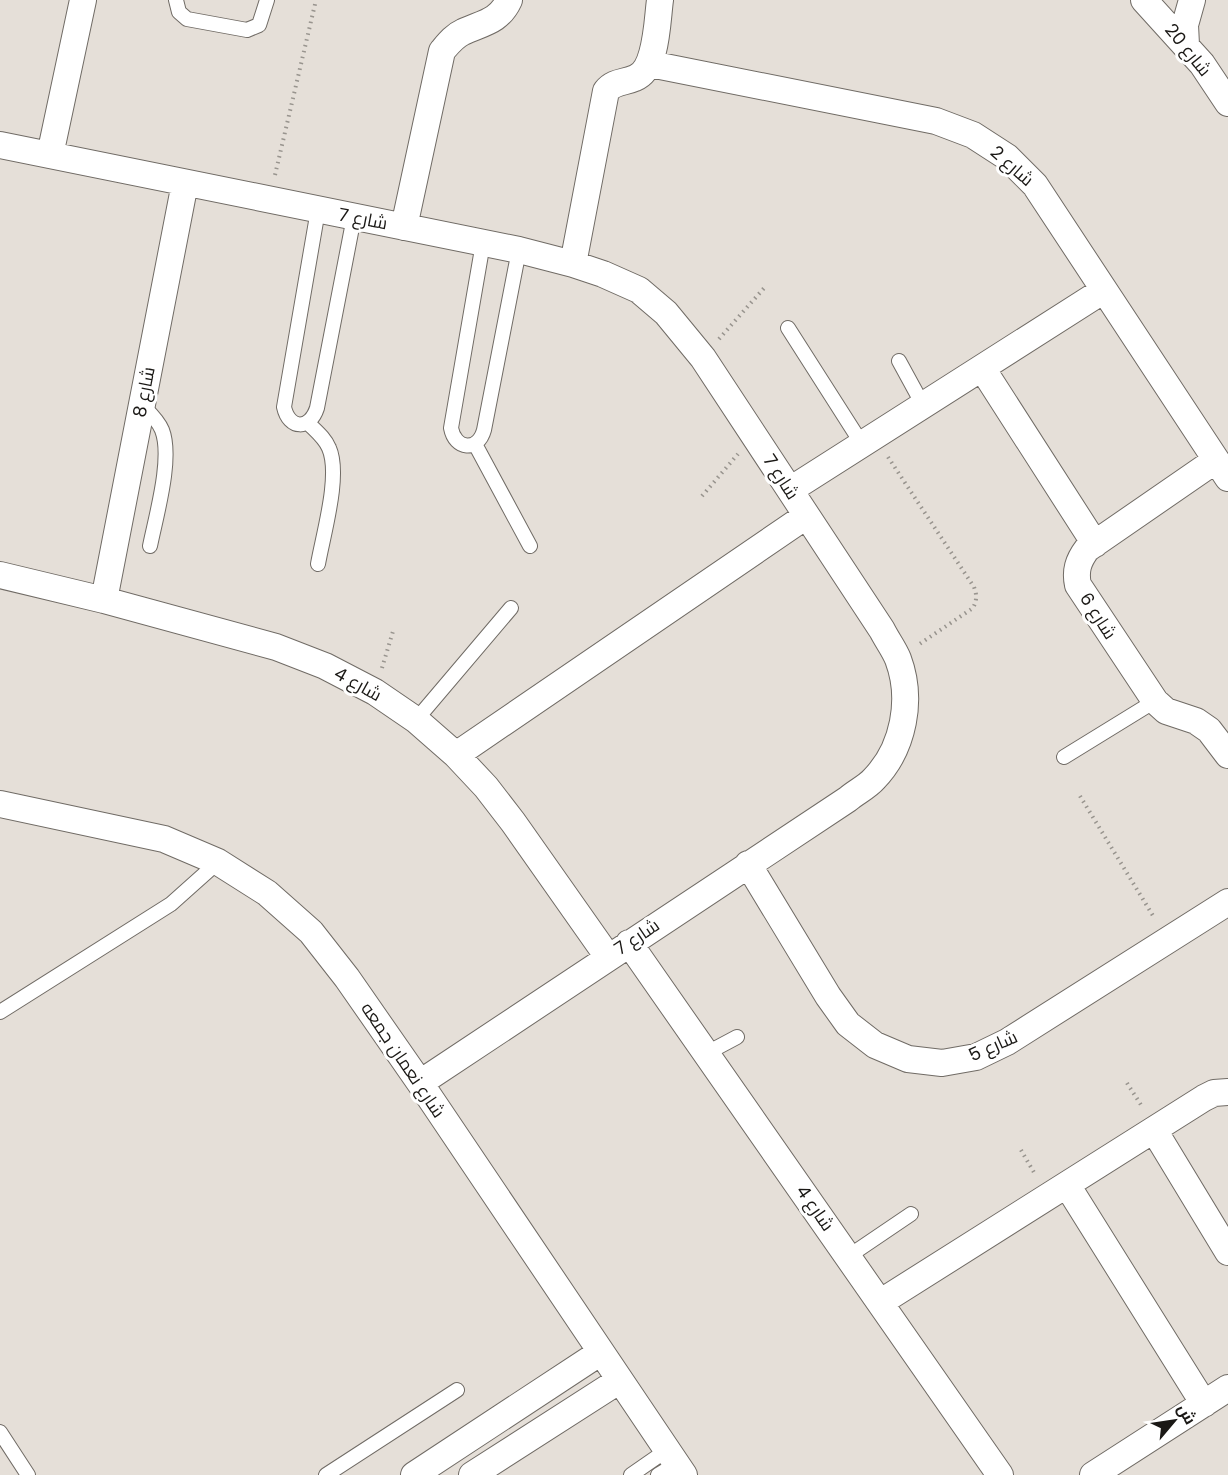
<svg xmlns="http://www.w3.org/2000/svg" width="1228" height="1475" viewBox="0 0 1228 1475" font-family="Poppins,Cairo,sans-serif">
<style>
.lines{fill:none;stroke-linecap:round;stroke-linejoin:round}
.lane-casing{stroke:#706b65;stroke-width:16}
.street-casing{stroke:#706b65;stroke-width:28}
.path{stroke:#98948e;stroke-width:4;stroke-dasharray:1.5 4.5;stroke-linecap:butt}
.lane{stroke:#fff;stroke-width:14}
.street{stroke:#fff;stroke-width:26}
.labels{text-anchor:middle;stroke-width:6;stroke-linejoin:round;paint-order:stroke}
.street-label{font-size:18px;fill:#1a1815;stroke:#fff}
</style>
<rect width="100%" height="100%" fill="#e5dfd8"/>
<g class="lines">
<!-- lane casing -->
<g class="lane-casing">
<path id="lane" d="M 176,0 L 179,12 L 187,19 L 247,30 L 259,25 L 267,0
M 318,210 L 284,407 C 289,430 310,430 317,408 L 354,217
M 483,243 L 451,428 C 455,450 478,452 484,430 L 519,250
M 788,328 L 862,444
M 899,361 L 923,405
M 142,405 C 149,412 158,420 162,430 C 173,458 156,516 150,546
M 308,423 C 316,431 325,438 329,448 C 341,475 323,535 318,564
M 475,444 L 530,546
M 416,720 L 511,608
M 1064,757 L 1155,701
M 0,1012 L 171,904 L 218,862
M 707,1053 L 737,1037
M 849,1256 L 911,1214
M 0,1432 L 28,1475
M 326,1475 L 457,1390
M 631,1475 L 667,1450
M 658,1475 L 676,1464"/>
</g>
<!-- street casing -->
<g class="street-casing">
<path id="street" d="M 1144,0 L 1202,64 L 1228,103
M 1186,45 L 1185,25 L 1192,0
M 650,64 L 936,121 L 973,135 L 1007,157 L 1035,185 L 1228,478
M 0,145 L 519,250 L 573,264 L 603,274 L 639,290 L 666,313 L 703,358 L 882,630 C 887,640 894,649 898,659 C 913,699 904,748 874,779 C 867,787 856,792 848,799 L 420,1083
M 50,155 L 83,0
M 404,227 L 442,51 C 448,44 454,36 463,32 C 482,23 499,22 509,0
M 573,264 L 606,91 C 614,81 624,83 635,78 C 657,70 657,21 660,0
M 982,368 L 1095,544
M 1216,460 L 1087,549 C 1078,561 1075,571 1078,585 L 1155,701 L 1166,711 L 1196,721 L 1209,730 L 1228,755
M 790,490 L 1104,290
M 0,575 L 104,600 L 276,647 L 325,666 L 375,692 L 416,720 L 456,755 L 486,787 L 513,822 L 608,957
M 104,600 L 185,183
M 456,755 L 806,516
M 0,804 L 164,839 L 218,862 L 267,893 L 311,932 L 347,978 L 420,1083 L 684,1475
M 748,864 L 828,996 L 848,1024 L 875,1045 L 908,1059 L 942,1063 L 976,1057 L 1007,1042 L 1228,902
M 629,943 L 1000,1475
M 1154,1130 L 1228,1252
M 1067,1185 L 1204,1404
M 881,1302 L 1204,1098 L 1214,1093 L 1228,1092
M 414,1475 L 601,1352
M 472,1475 L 620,1380
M 1093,1475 L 1228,1388"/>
</g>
<!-- path -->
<path class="path" d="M 275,175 L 316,0
M 719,339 L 765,287
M 888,457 L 974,587 C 977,595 977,600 973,608 L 918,645
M 702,496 L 738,454
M 382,668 L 394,628
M 1080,796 L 1155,919
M 1127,1083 L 1143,1108
M 1021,1150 L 1036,1176"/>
<!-- lane -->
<use href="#lane" class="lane"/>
<!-- street -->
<use href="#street" class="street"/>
</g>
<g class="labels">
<!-- street labels -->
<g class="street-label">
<text transform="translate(1188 50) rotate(51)" y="6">شارع 20</text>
<text transform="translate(1012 166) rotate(41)" y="6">شارع 2</text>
<text transform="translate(363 219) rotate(11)" y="6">شارع 7</text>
<text transform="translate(144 392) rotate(-79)" y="6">شارع 8</text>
<text transform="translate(781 477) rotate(57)" y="6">شارع 7</text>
<text transform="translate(1098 616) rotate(57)" y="6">شارع 6</text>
<text transform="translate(358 684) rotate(29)" y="6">شارع 4</text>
<text transform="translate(637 937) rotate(-34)" y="6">شارع 7</text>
<text transform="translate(993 1046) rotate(-24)" y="6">شارع 5</text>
<text transform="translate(403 1060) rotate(56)" y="6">شارع نعمان جمعه</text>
<text transform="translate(815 1208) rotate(55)" y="6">شارع 4</text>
</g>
</g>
<!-- north arrow -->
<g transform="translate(1174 1421) rotate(61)" stroke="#ffffff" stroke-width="4.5" paint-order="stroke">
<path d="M0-4.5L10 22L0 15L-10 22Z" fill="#1a1815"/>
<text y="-9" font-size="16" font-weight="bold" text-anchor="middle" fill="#1a1815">ش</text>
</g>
</svg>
